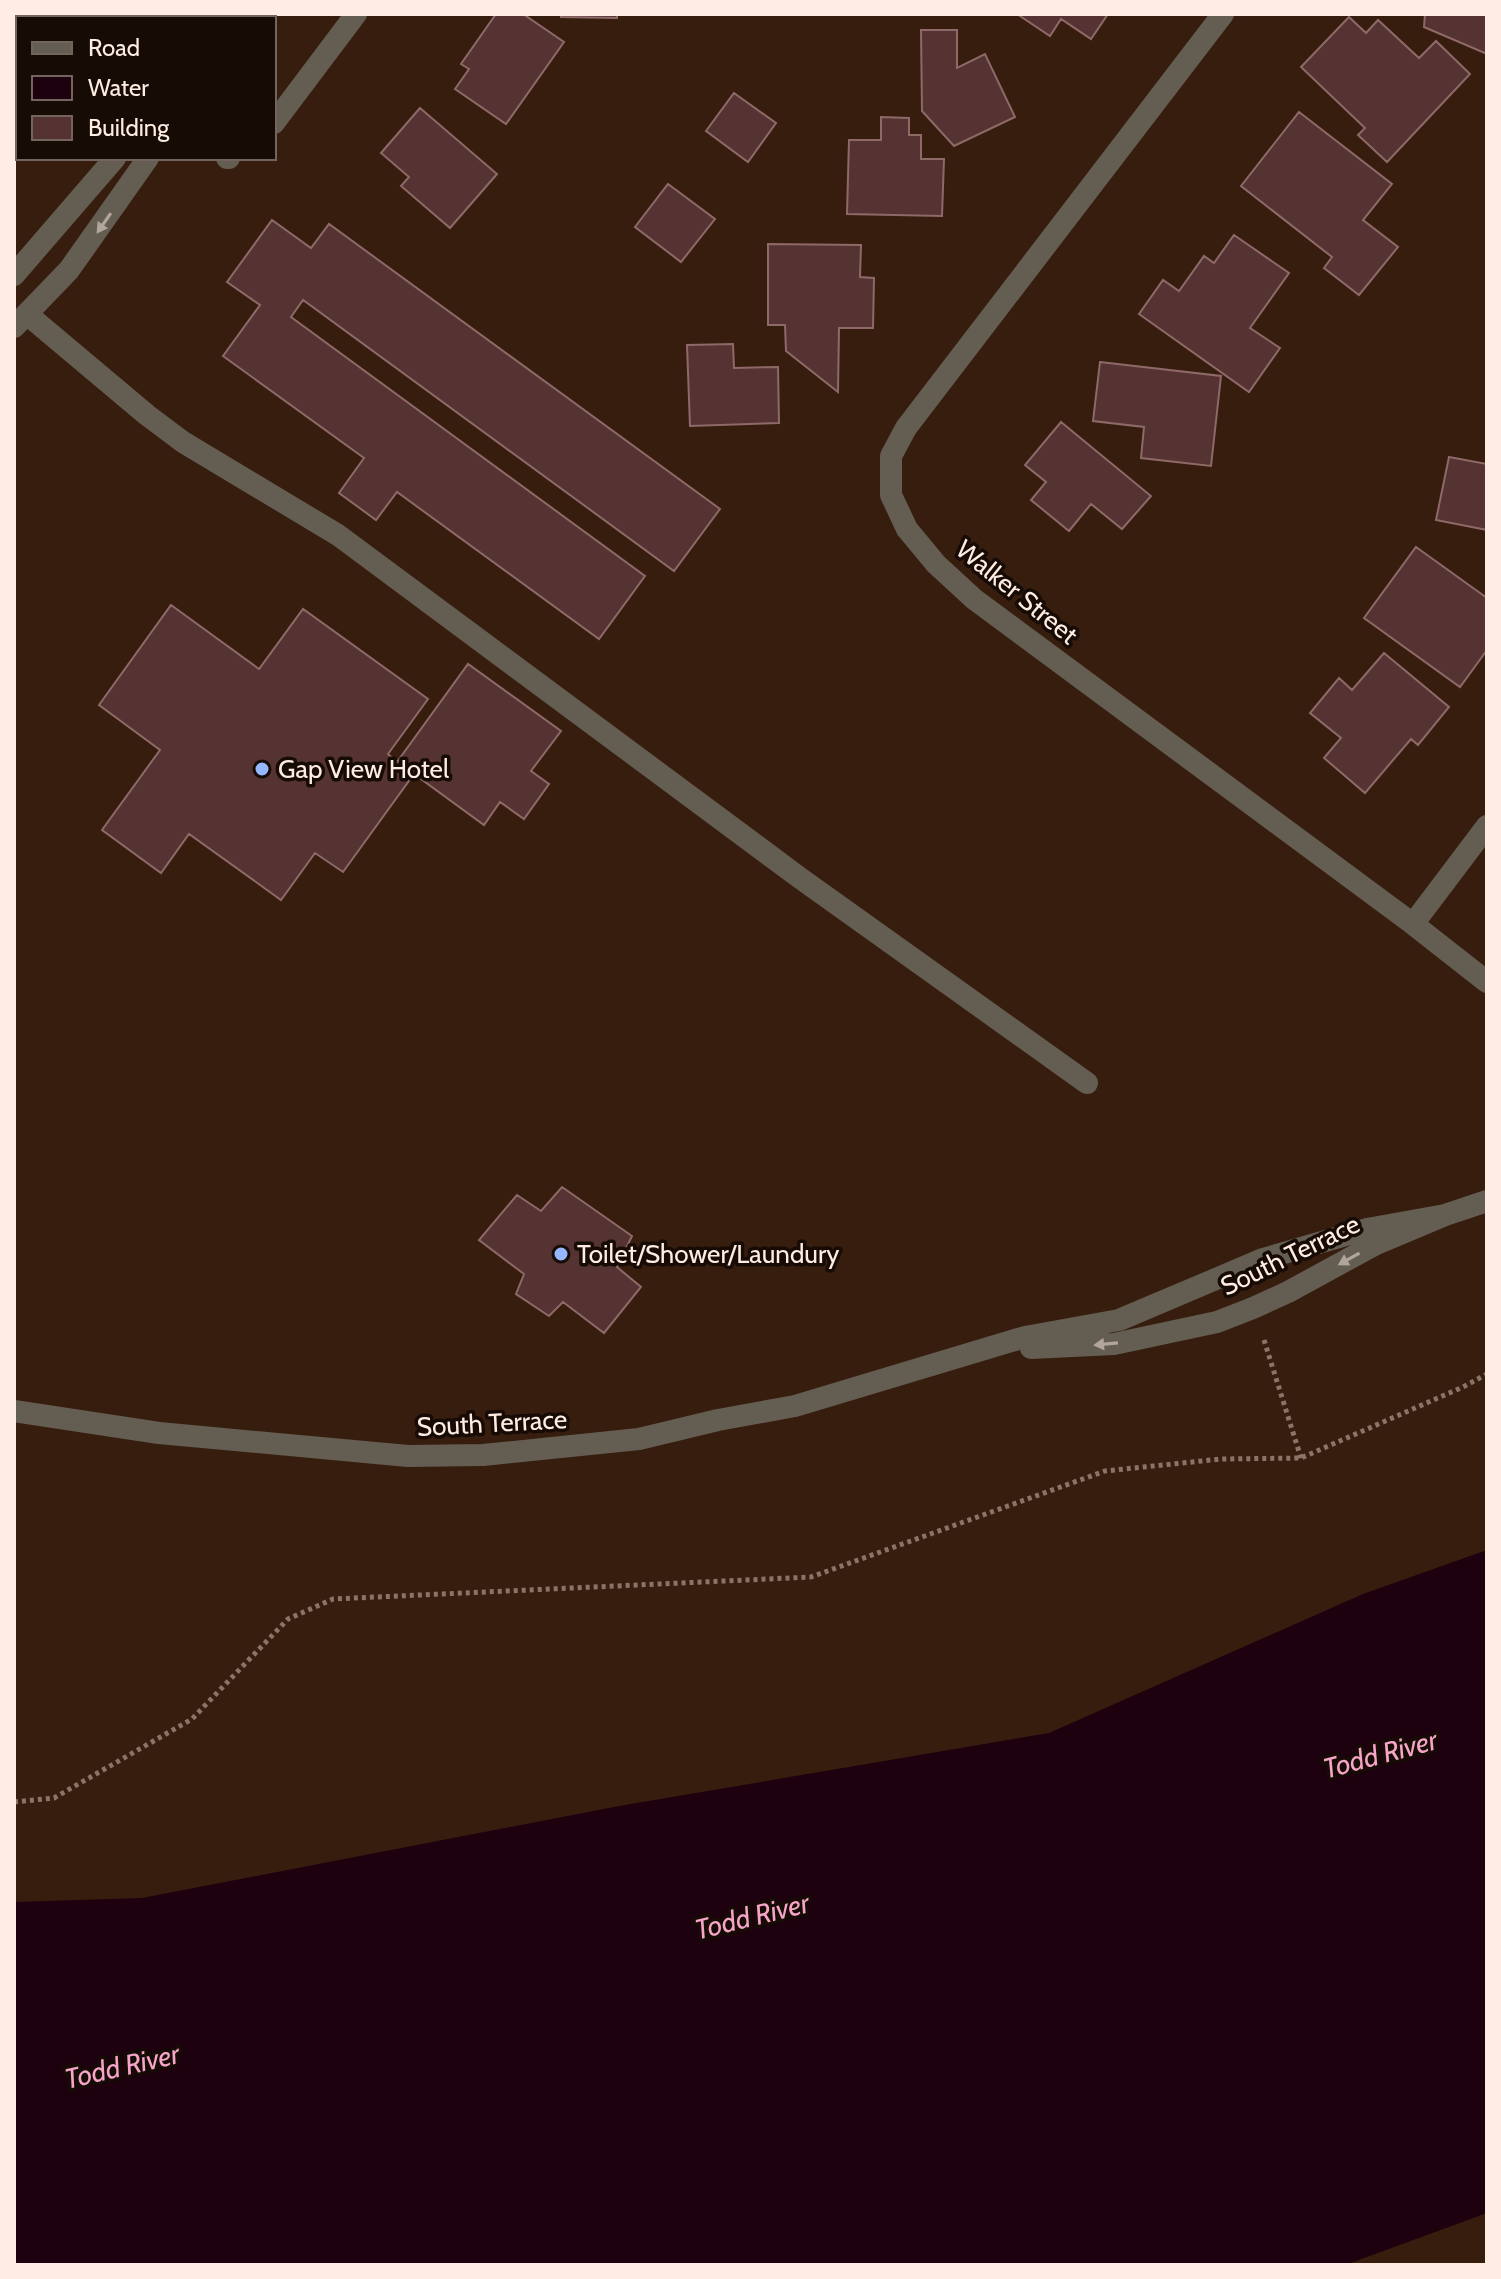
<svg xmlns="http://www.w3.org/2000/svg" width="1501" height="2279" viewBox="0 0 1501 2279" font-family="Cabin,sans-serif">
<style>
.water{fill:#1e010f}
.building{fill:#543332;stroke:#8e6968;stroke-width:2}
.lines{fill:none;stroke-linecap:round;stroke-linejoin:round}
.path{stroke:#8a7467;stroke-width:5;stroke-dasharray:4 4;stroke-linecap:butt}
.service{stroke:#645d51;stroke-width:22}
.minor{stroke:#645d51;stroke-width:22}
.tertiary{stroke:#645d51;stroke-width:22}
.oneway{fill:#b2a59a}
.poi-dot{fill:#96b6fd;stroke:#160b05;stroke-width:3}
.labels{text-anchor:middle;stroke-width:7;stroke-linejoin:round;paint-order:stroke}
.street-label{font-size:26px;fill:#ffede3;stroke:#160b05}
.poi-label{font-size:26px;fill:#ffede3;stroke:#160b05;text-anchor:start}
.water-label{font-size:28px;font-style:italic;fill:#f6a4c7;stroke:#160b05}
</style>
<rect width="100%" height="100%" fill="#371d0e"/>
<!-- water -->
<path class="water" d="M 1487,1550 L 1487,2213 L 1345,2265 L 14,2265 L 14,1902 L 142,1898 L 619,1806 L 1049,1733 L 1363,1594 Z"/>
<!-- building -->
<path class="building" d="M 496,14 L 523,14 L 564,42 L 506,124 L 455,89 L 469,69 L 461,64 Z
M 561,14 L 617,14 L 617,18 L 561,17 Z
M 1017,14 L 1108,14 L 1091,39 L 1061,19 L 1050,36 Z
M 1425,14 L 1487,14 L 1487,54 L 1424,27 Z
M 1349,17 L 1366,33 L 1378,20 L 1419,58 L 1436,41 L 1470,74 L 1387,162 L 1358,135 L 1365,128 L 1301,67 Z
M 921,30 L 957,30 L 957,68 L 985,54 L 1015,117 L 954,146 L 922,111 Z
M 734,93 L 776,123 L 748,162 L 706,131 Z
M 420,108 L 497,174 L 450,228 L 401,186 L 409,177 L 381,153 Z
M 1299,112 L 1392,184 L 1363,220 L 1398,247 L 1359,295 L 1324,268 L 1332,257 L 1241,186 Z
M 881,117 L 909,118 L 909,135 L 921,135 L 921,159 L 944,159 L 942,216 L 847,214 L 849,140 L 881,140 Z
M 668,184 L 715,219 L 681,262 L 635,227 Z
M 272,220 L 311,248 L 329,224 L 720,509 L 674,571 L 303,300 L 291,317 L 645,576 L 599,639 L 397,492 L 376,520 L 339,493 L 364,458 L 223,356 L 260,305 L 227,282 Z
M 1234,235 L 1289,273 L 1250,328 L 1280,348 L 1249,392 L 1139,314 L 1163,280 L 1179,291 L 1204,256 L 1214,263 Z
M 768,244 L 861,245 L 860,277 L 874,278 L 873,328 L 839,328 L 838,392 L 786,351 L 785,325 L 768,325 Z
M 733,344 L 734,368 L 778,367 L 779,423 L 690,426 L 687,345 Z
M 1100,362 L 1221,376 L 1211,466 L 1141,458 L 1144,427 L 1093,421 Z
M 1061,422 L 1151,496 L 1122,529 L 1091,504 L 1069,531 L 1031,500 L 1046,482 L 1025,465 Z
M 1449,457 L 1487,464 L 1487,530 L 1436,520 Z
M 1416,547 L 1487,598 L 1487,650 L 1460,687 L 1364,618 Z
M 171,605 L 259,669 L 303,609 L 428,699 L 388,754 L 397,762 L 468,664 L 561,731 L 531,771 L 549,784 L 524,819 L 500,802 L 484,825 L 414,774 L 343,872 L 315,853 L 281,900 L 189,834 L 161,873 L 102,830 L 160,750 L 99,705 Z
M 1384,653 L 1449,707 L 1418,745 L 1411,739 L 1365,793 L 1324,758 L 1341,738 L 1310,713 L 1339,678 L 1352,690 Z
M 562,1187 L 632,1236 L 617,1267 L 641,1287 L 604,1333 L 563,1302 L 549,1316 L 516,1294 L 524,1274 L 479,1240 L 517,1195 L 541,1211 Z"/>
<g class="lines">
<!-- path -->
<path class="path" d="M 1264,1340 L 1301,1458
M 14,1802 L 54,1798 L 192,1719 L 288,1619 L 333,1599 L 811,1577 L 1105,1471 L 1221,1459 L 1301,1458 L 1463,1387 L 1487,1374"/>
<!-- service -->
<path class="service" d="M 125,18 L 128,14
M 274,123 L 356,14
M 227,158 L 229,158
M 28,315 L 147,415 L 183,442 L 338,535 L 800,878 L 1087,1083"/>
<!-- minor -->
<path class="minor" d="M 1223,14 L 906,428 L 891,456 L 891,495 L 907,529 L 936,564 L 974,599 L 1413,924 L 1487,982
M 14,16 L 18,19
M 236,18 L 240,14
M 14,275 L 115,158
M 14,327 L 69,270 L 148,158
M 1413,924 L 1487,826"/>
<!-- tertiary -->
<path class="tertiary" d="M 1031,1348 L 1114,1344 L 1217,1322 L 1253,1308 L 1288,1292 L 1376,1244 L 1445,1215 L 1487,1201
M 14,1411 L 159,1433 L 408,1456 L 483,1455 L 639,1439 L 718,1420 L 795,1406 L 1025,1337 L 1119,1320 L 1263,1259 L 1367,1229 L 1445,1215"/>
</g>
<!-- one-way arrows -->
<defs><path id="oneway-solid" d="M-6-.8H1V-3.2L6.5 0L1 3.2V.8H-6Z" transform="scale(2)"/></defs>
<g class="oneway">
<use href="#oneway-solid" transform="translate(104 223) rotate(125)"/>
<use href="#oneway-solid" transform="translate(1349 1259) rotate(151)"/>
<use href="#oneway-solid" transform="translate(1106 1344) rotate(175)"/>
</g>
<!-- markers -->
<g class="poi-dot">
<circle cx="262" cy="769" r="8"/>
<circle cx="561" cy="1254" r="8"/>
</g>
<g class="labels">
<!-- street labels -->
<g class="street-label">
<text transform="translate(1017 592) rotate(39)" y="9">Walker Street</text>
<text transform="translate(1290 1255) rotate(-26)" y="9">South Terrace</text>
<text transform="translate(492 1423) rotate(-3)" y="9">South Terrace</text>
</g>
<!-- poi labels -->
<g class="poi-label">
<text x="278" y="778">Gap View Hotel</text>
<text x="577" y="1263">Toilet/Shower/Laundury</text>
</g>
<!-- water labels -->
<g class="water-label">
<text transform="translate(1380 1754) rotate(-15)" y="10">Todd River</text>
<text transform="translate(752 1916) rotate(-14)" y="10">Todd River</text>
<text transform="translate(122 2066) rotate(-13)" y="10">Todd River</text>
</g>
</g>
<!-- border -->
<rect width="1501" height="2279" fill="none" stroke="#ffede3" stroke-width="32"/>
<!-- legend -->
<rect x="16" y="16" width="260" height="144" fill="#160b05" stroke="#73655e" stroke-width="2"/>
<rect x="32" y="42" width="40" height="12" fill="#645d51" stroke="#73655e" stroke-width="2"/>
<text x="88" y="56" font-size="24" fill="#ffede3">Road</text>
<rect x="32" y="76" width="40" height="24" fill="#1e010f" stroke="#73655e" stroke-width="2"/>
<text x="88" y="96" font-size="24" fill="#ffede3">Water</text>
<rect x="32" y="116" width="40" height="24" fill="#543332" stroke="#73655e" stroke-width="2"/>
<text x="88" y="136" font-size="24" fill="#ffede3">Building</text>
</svg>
